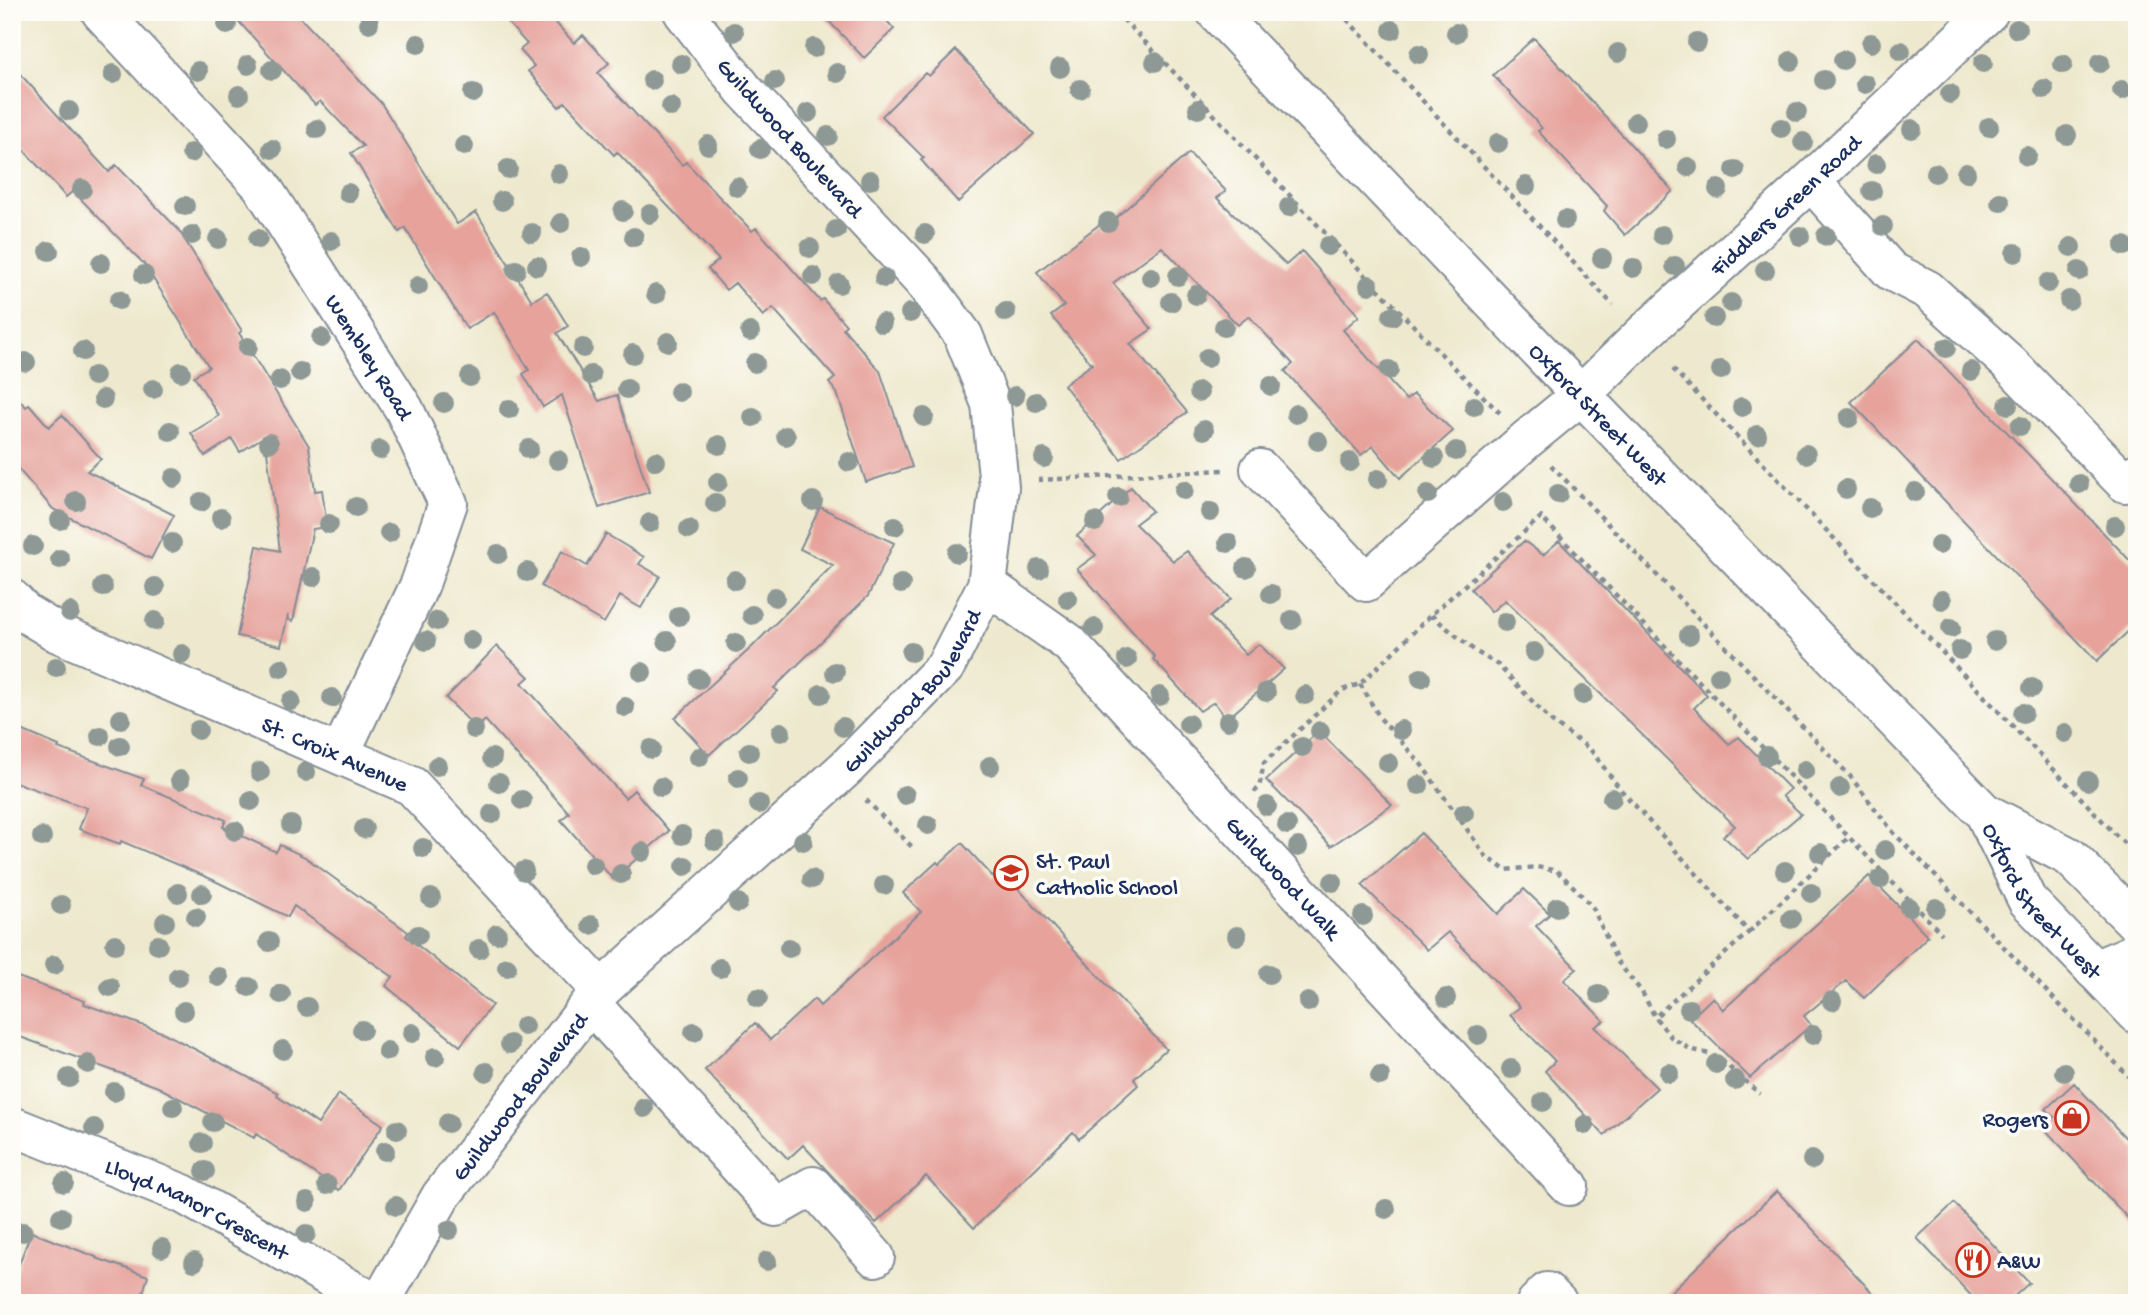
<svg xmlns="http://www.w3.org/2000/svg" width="2149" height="1315" viewBox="0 0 2149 1315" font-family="'Gochi Hand',sans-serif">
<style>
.building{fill:#e6a29b}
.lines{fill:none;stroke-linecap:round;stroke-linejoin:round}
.minor-casing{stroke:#848c96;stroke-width:42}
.major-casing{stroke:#848c96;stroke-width:42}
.path{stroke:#848c96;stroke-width:4.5;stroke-dasharray:5 5;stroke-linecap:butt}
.minor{stroke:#fff;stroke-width:38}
.major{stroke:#fff;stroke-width:38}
.tree{fill:#8e9995}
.labels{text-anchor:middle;stroke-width:7;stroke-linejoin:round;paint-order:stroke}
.street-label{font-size:23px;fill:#1b2f5e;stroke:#fdfcf7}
.poi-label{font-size:23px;fill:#1b2f5e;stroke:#fdfcf7;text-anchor:start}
</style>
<rect width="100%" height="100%" fill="#fdfcf7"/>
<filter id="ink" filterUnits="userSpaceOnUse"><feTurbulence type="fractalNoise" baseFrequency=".0143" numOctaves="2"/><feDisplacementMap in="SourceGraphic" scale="14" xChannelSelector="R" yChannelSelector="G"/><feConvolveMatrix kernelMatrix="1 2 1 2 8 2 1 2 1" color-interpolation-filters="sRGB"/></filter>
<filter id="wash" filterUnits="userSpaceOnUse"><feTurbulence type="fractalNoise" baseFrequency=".00686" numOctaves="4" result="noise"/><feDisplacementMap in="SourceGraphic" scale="28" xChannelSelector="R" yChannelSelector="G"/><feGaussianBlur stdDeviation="1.57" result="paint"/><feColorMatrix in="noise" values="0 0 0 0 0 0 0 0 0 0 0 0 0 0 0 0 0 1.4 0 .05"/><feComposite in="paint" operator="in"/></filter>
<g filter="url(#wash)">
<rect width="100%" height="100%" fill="#eee9ce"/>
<g id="blocks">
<!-- building -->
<path class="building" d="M 230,12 L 295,12 L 381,103 L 457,224 L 476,212 L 532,301 L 547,292 L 568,326 L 557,333 L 599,401 L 617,395 L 649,492 L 599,508 L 562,395 L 543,407 L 523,374 L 529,370 L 494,312 L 467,329 L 405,228 L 399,232 L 351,153 L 363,146 L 320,101 L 315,105 Z
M 498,12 L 546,12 L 574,43 L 583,35 L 609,63 L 598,73 L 682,165 L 686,162 L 752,231 L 756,228 L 820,301 L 823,299 L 846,325 L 843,328 L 880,371 L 912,467 L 866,482 L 837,393 L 829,383 L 835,378 L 773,308 L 763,316 L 735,283 L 726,290 L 708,269 L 719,260 L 617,152 L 614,155 L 565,102 L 559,107 L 528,71 L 534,66 L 520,50 L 527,44 Z
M 820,12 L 879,12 L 894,29 L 864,58 Z
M 1534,38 L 1673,191 L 1625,235 L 1604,211 L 1607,206 L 1538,131 L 1542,128 L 1493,75 Z
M 956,50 L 1034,134 L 958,202 L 921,160 L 924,158 L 882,116 L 925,73 L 929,76 Z
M 12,65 L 109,172 L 116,165 L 178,229 L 242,331 L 239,333 L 309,446 L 315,491 L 322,490 L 327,527 L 313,529 L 293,621 L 289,620 L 288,615 L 281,646 L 237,636 L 257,546 L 280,551 L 265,436 L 240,452 L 232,439 L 205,456 L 191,433 L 219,416 L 194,376 L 209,367 L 144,264 L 73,191 L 66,197 L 12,137 Z
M 1189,153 L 1226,191 L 1217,198 L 1286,265 L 1302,251 L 1359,316 L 1343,330 L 1406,400 L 1414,394 L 1453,431 L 1400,478 L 1373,446 L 1361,455 L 1285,371 L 1293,364 L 1249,316 L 1238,325 L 1162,247 L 1113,283 L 1152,329 L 1130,344 L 1187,412 L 1121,459 L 1064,385 L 1092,364 L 1051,316 L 1064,306 L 1037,272 L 1100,224 L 1103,229 Z
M 1918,339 L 2137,568 L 2137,623 L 2097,661 L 1851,402 Z
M 12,392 L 26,407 L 29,404 L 49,427 L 62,415 L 101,459 L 87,471 L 174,515 L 151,559 L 53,509 L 12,462 Z
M 1131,487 L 1152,511 L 1135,524 L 1173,561 L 1187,551 L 1231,599 L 1210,617 L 1246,655 L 1259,644 L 1284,669 L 1227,719 L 1214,702 L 1200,711 L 1153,659 L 1155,657 L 1077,569 L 1096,555 L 1077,536 Z
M 820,507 L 894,543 L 868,596 L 774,688 L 778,691 L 709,755 L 675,718 L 753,646 L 833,565 L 800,549 Z
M 606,534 L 644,557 L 639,564 L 660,576 L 641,608 L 620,596 L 604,623 L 541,586 L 562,551 L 587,566 Z
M 1524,541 L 1543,555 L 1559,541 L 1707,695 L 1694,708 L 1729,744 L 1739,737 L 1790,789 L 1782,796 L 1801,814 L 1748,859 L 1723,836 L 1735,826 L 1505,600 L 1491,612 L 1471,589 Z
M 497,646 L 529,677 L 522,683 L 625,798 L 634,790 L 669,831 L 613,879 L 561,820 L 569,813 L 485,720 L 477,729 L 446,698 Z
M 12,726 L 59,746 L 58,748 L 144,779 L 141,785 L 226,820 L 223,827 L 276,852 L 280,845 L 305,857 L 408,932 L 406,936 L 492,1005 L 460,1046 L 386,986 L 393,977 L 294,906 L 288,917 L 211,879 L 121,841 L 120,844 L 79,829 L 87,808 L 12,781 Z
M 1319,731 L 1392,805 L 1331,846 L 1266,780 Z
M 1421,833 L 1498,914 L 1524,889 L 1550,914 L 1536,926 L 1577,969 L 1564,980 L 1604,1021 L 1595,1027 L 1657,1088 L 1604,1135 L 1545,1071 L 1555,1061 L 1510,1015 L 1520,1007 L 1448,932 L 1427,950 L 1362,885 Z
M 962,843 L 994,878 L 1002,871 L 1166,1049 L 1134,1079 L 1138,1085 L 1079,1139 L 1073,1132 L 974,1228 L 926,1176 L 876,1223 L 803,1145 L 788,1159 L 705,1070 L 755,1023 L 770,1040 L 814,999 L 820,1006 L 921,912 L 903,893 L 937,862 L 939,864 Z
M 1869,876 L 1928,936 L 1864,998 L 1846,981 L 1804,1016 L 1811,1025 L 1750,1078 L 1690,1019 L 1713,997 L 1723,1010 Z
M 12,975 L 85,1001 L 84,1004 L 164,1033 L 278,1093 L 277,1096 L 318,1124 L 338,1094 L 383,1125 L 339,1190 L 256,1134 L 254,1138 L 158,1087 L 12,1034 Z
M 2074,1083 L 2137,1150 L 2137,1228 L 2043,1127 L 2054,1117 L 2046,1109 Z
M 1777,1191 L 1882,1303 L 1659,1303 Z
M 1954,1203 L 2029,1283 L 2007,1303 L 1978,1303 L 1917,1238 Z
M 31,1232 L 96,1257 L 96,1258 L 148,1276 L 140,1303 L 12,1303 L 12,1283 Z"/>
</g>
</g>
<g filter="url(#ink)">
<use href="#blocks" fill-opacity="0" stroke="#848c96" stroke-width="2"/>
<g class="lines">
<!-- minor casing -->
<g class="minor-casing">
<g id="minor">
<path id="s1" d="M 101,12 L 261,185 L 404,409 L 448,503 L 420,584 L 340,754"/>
<path d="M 1811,181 L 1891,271 L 1928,290 L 2009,363 L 2125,483 L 2137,473"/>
<path id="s2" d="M 1260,469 L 1366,582 L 1526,440 L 1581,395 L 1642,335 L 1811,181 L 1989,12"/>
<path id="s3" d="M 987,585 L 1069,643 L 1569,1186"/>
<path id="s4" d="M 12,599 L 25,613 L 58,633 L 412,786 L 601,990"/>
<path d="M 2094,970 L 2137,952"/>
<path d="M 591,1004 L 776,1207 L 813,1186 L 875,1257"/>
<path id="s5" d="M 12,1126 L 183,1194 L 375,1303"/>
<path id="s6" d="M 380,1303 L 441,1196 L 601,990 L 847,767 L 945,667 L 987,585 L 999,487 L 991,404 L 963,335 L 923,281 L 744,90 L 683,12"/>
<path d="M 1536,1303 L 1547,1292 L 1558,1303"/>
</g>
</g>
<!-- major casing -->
<g class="major-casing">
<g id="major">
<path id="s7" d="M 1216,12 L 1581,395 L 1984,812 L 2027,900 L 2137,1014"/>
<path d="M 1984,812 L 2070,857 L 2137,924"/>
</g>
</g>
<!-- path -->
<path class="path" d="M 1116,12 C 1245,145 1368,283 1500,413
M 1340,12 L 1613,305
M 1673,369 L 2137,857
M 1551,465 L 1850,776 L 1893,832 L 2137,1085
M 1038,480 L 1224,470
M 1431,615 L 1475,651 L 1498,665 L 1552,722 L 1590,749 L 1621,790 L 1749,932 L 1655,1017 L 1671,1037 L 1690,1049 L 1709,1054 L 1721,1060 L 1760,1094
M 1360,684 L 1380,718 L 1421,764 L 1485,855 L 1505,870 L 1537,867 L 1557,871 L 1577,890 L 1593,908 L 1617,961 L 1642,992 L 1655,1017
M 1254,792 L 1259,788 L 1264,763 L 1342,690 L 1360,684 L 1431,615 L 1541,517 L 1942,934
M 866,800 L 913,848
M 1749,932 L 1849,837"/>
<!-- minor -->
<use href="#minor" class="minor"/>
<!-- major -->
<use href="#major" class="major"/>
</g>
<!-- trees -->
<g class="tree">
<circle cx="369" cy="23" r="10"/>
<circle cx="227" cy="25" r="10"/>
<circle cx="2017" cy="29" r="10"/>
<circle cx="1392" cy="30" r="10"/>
<circle cx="734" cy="32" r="10"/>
<circle cx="1456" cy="33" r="10"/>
<circle cx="1697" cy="42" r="10"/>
<circle cx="1871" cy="43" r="10"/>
<circle cx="418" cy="44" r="10"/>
<circle cx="814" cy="48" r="10"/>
<circle cx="1901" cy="51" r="10"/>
<circle cx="1618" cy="53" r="10"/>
<circle cx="1419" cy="54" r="10"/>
<circle cx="1843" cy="60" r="10"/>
<circle cx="1791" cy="61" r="10"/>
<circle cx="1155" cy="62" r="10"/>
<circle cx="1983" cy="63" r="10"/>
<circle cx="2100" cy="63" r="10"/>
<circle cx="681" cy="64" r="10"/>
<circle cx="2063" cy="64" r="10"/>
<circle cx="248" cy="65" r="10"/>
<circle cx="1060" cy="68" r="10"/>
<circle cx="272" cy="70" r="10"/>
<circle cx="198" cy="71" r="10"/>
<circle cx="837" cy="73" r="10"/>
<circle cx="113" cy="74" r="10"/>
<circle cx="652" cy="80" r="10"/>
<circle cx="1824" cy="80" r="10"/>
<circle cx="775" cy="81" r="10"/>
<circle cx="1865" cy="84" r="10"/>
<circle cx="1080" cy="89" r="10"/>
<circle cx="2044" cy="89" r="10"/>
<circle cx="2122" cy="90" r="10"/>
<circle cx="473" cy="93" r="10"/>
<circle cx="1950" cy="94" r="10"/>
<circle cx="239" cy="95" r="10"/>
<circle cx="671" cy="107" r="10"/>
<circle cx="1198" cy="109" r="10"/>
<circle cx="69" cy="111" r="10"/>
<circle cx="1797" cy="112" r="10"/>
<circle cx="808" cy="113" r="10"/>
<circle cx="1636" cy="122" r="10"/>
<circle cx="1989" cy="127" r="10"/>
<circle cx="1781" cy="128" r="10"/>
<circle cx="317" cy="129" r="10"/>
<circle cx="1912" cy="129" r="10"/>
<circle cx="2067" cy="135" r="10"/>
<circle cx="828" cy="136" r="10"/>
<circle cx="1666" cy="139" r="10"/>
<circle cx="1803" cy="142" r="10"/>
<circle cx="1498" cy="143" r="10"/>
<circle cx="708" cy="145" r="10"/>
<circle cx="464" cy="146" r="10"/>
<circle cx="272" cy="149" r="10"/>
<circle cx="760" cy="149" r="10"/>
<circle cx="191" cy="153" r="10"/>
<circle cx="2027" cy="156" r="10"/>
<circle cx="1876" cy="164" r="10"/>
<circle cx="1688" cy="167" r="10"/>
<circle cx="508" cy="169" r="10"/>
<circle cx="1735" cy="170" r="10"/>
<circle cx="1935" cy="173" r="10"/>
<circle cx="1966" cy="173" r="10"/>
<circle cx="559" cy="174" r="10"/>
<circle cx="870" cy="180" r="10"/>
<circle cx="1526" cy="186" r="10"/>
<circle cx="737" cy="187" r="10"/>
<circle cx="82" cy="189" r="10"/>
<circle cx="1718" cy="189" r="10"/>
<circle cx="1872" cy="191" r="10"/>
<circle cx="348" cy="193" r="10"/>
<circle cx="502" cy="201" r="10"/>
<circle cx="2000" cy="202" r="10"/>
<circle cx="185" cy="206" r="10"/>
<circle cx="1289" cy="207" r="10"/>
<circle cx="623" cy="211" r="10"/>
<circle cx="650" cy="214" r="10"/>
<circle cx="1565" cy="220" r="10"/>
<circle cx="1108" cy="222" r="10"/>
<circle cx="561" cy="223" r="10"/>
<circle cx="1883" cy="226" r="10"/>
<circle cx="836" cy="230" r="10"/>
<circle cx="532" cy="233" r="10"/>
<circle cx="925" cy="234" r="10"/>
<circle cx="192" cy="235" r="10"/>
<circle cx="1662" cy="235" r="10"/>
<circle cx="1800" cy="236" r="10"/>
<circle cx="1826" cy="236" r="10"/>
<circle cx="634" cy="237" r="10"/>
<circle cx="218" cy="239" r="10"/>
<circle cx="258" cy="239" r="10"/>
<circle cx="331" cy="241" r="10"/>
<circle cx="1328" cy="246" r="10"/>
<circle cx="2124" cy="246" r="10"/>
<circle cx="2071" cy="247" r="10"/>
<circle cx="810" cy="248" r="10"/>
<circle cx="49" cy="251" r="10"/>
<circle cx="2015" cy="253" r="10"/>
<circle cx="581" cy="257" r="10"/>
<circle cx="1602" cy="258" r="10"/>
<circle cx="101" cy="263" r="10"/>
<circle cx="537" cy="266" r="10"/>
<circle cx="1675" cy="266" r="10"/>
<circle cx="1633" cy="268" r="10"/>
<circle cx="516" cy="270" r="10"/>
<circle cx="1765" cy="270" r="10"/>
<circle cx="2079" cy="271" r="10"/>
<circle cx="144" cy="275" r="10"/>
<circle cx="813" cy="276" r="10"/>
<circle cx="1178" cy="276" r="10"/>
<circle cx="1151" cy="277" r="10"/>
<circle cx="884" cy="278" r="10"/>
<circle cx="2048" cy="283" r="10"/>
<circle cx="839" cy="284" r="10"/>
<circle cx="1369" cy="285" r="10"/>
<circle cx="418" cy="286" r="10"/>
<circle cx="656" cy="294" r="10"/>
<circle cx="1196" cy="295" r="10"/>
<circle cx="119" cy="300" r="10"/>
<circle cx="2069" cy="300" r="10"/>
<circle cx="1171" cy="302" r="10"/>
<circle cx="1731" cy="303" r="10"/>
<circle cx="1006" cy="312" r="10"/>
<circle cx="910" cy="313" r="10"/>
<circle cx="1392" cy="316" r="10"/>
<circle cx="1714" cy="318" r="10"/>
<circle cx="882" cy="323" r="10"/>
<circle cx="1224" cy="327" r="10"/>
<circle cx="750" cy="332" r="10"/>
<circle cx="321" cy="338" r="10"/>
<circle cx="668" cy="342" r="10"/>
<circle cx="248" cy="347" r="10"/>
<circle cx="583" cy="348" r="10"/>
<circle cx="1946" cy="348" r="10"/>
<circle cx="83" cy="351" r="10"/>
<circle cx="633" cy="354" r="10"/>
<circle cx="1207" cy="358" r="10"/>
<circle cx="26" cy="362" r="10"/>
<circle cx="755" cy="363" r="10"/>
<circle cx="1389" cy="370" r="10"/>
<circle cx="1721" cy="370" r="10"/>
<circle cx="1971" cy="371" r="10"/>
<circle cx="181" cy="372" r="10"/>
<circle cx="300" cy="372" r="10"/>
<circle cx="591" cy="375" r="10"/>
<circle cx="94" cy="376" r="10"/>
<circle cx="470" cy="377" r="10"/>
<circle cx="280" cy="380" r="10"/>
<circle cx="1271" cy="386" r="10"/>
<circle cx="153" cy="389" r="10"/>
<circle cx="627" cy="389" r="10"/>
<circle cx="679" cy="392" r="10"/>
<circle cx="1199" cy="392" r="10"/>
<circle cx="1015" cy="396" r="10"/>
<circle cx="103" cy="399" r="10"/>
<circle cx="1036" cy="402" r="10"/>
<circle cx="444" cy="403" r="10"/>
<circle cx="2008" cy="405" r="10"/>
<circle cx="1474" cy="406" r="10"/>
<circle cx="1742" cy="407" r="10"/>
<circle cx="509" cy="409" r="10"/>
<circle cx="1296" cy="414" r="10"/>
<circle cx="753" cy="417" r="10"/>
<circle cx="924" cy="417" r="10"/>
<circle cx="1849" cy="418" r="10"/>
<circle cx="2020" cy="426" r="10"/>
<circle cx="1204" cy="430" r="10"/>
<circle cx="170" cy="431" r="10"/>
<circle cx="1757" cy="435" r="10"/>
<circle cx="786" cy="436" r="10"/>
<circle cx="1318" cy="441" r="10"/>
<circle cx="269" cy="443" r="10"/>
<circle cx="719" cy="445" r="10"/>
<circle cx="529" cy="449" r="10"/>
<circle cx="380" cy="450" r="10"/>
<circle cx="1456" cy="451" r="10"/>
<circle cx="1806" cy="454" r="10"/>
<circle cx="1044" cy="458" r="10"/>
<circle cx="1434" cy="458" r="10"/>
<circle cx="558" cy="460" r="10"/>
<circle cx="656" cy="461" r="10"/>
<circle cx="849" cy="462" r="10"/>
<circle cx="1350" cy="462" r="10"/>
<circle cx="174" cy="478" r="10"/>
<circle cx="1378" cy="479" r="10"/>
<circle cx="718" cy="482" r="10"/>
<circle cx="2079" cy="484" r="10"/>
<circle cx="1846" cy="489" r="10"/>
<circle cx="1184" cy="490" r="10"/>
<circle cx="1915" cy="492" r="10"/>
<circle cx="1428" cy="494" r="10"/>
<circle cx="1558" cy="494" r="10"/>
<circle cx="1118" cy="497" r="10"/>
<circle cx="76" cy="501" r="10"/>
<circle cx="813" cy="501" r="10"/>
<circle cx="201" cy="502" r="10"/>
<circle cx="1503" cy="502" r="10"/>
<circle cx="715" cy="503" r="10"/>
<circle cx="356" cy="507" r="10"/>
<circle cx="1870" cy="508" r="10"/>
<circle cx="1210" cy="512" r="10"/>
<circle cx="221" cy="518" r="10"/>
<circle cx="60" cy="520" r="10"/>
<circle cx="1095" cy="522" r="10"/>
<circle cx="650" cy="523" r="10"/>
<circle cx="329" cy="524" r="10"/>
<circle cx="895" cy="526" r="10"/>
<circle cx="2115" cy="526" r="10"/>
<circle cx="689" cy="529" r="10"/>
<circle cx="389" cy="533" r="10"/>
<circle cx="172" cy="543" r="10"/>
<circle cx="1228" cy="543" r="10"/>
<circle cx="1939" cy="545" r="10"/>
<circle cx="33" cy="546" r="10"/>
<circle cx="957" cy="553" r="10"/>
<circle cx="498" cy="554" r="10"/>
<circle cx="60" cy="559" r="10"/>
<circle cx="1246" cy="568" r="10"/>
<circle cx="1039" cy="569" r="10"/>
<circle cx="527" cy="572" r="10"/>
<circle cx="313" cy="577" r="10"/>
<circle cx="735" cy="580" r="10"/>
<circle cx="901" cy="584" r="10"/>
<circle cx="103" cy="587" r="10"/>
<circle cx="155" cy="587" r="10"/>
<circle cx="1271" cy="594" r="10"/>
<circle cx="775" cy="597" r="10"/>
<circle cx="1068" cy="599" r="10"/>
<circle cx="1942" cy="600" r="10"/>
<circle cx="70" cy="612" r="10"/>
<circle cx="752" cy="615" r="10"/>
<circle cx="679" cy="616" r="10"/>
<circle cx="1292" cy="620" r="10"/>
<circle cx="155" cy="621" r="10"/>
<circle cx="437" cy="621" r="10"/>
<circle cx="1505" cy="622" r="10"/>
<circle cx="1094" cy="628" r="10"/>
<circle cx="1951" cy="628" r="10"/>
<circle cx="1689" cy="635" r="10"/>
<circle cx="471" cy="640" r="10"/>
<circle cx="426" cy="641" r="10"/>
<circle cx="667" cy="641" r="10"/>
<circle cx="1995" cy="641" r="10"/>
<circle cx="736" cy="643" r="10"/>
<circle cx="1960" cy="650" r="10"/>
<circle cx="911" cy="652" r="10"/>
<circle cx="1534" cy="652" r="10"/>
<circle cx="182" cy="654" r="10"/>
<circle cx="1127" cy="659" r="10"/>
<circle cx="56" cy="667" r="10"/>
<circle cx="281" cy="668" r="10"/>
<circle cx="642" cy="672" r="10"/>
<circle cx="835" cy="672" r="10"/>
<circle cx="1719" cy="676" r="10"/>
<circle cx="1421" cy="678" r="10"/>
<circle cx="699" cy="679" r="10"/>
<circle cx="2032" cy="688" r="10"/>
<circle cx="1266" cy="692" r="10"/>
<circle cx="821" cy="694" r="10"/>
<circle cx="1305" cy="695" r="10"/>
<circle cx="1583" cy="695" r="10"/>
<circle cx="1160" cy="696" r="10"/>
<circle cx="332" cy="698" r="10"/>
<circle cx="291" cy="701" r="10"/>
<circle cx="625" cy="707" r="10"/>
<circle cx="2023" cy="713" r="10"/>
<circle cx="121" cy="719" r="10"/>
<circle cx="1228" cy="721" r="10"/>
<circle cx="1188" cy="724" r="10"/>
<circle cx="843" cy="727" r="10"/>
<circle cx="474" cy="729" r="10"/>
<circle cx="198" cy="730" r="10"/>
<circle cx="1401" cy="730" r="10"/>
<circle cx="1320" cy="731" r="10"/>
<circle cx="781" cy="732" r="10"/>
<circle cx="2065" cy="733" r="10"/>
<circle cx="100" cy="736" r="10"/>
<circle cx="120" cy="746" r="10"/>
<circle cx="1302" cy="747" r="10"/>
<circle cx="651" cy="749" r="10"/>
<circle cx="749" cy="752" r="10"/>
<circle cx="1767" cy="756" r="10"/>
<circle cx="699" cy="757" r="10"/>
<circle cx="492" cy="758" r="10"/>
<circle cx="1388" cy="763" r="10"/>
<circle cx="437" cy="766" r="10"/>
<circle cx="990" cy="766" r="10"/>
<circle cx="1805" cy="770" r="10"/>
<circle cx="260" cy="772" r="10"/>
<circle cx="306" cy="772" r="10"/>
<circle cx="738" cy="778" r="10"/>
<circle cx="180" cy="780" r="10"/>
<circle cx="2088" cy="781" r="10"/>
<circle cx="499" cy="783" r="10"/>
<circle cx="1419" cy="785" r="10"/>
<circle cx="661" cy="787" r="10"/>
<circle cx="1840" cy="788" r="10"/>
<circle cx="905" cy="795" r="10"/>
<circle cx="1612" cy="798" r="10"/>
<circle cx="522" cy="800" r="10"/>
<circle cx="251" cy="801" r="10"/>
<circle cx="759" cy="804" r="10"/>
<circle cx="1267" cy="806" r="10"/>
<circle cx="1464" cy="813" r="10"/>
<circle cx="492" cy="814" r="10"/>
<circle cx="291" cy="825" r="10"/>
<circle cx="928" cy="825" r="10"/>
<circle cx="1287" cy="825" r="10"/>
<circle cx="364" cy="829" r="10"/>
<circle cx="235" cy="831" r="10"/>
<circle cx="682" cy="835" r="10"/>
<circle cx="42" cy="837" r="10"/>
<circle cx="715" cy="841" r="10"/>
<circle cx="803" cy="841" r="10"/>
<circle cx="1298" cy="847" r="10"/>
<circle cx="423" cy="848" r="10"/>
<circle cx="1885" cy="850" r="10"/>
<circle cx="642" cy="852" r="10"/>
<circle cx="1820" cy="853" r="10"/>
<circle cx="593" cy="865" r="10"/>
<circle cx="685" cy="866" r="10"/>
<circle cx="524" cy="871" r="10"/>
<circle cx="1785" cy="871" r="10"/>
<circle cx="621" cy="874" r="10"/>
<circle cx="812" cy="879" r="10"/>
<circle cx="1880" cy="879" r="10"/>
<circle cx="1333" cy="882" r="10"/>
<circle cx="884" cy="885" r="10"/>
<circle cx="178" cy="893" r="10"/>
<circle cx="1811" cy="893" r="10"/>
<circle cx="202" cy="894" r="10"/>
<circle cx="431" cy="898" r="10"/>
<circle cx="738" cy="903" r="10"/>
<circle cx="61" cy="905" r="10"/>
<circle cx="1557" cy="907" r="10"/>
<circle cx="1909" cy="907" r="10"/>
<circle cx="1936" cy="908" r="10"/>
<circle cx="1363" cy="916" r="10"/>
<circle cx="196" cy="917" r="10"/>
<circle cx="1791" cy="919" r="10"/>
<circle cx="165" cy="922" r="10"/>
<circle cx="591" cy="925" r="10"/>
<circle cx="497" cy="934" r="10"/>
<circle cx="418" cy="935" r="10"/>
<circle cx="1237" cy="936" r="10"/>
<circle cx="269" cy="942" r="10"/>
<circle cx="115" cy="944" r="10"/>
<circle cx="158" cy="945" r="10"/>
<circle cx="789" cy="948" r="10"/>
<circle cx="479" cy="949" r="10"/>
<circle cx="54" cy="965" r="10"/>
<circle cx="507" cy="967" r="10"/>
<circle cx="720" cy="968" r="10"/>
<circle cx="1269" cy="974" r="10"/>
<circle cx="178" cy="977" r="10"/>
<circle cx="219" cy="977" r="10"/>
<circle cx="110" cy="987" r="10"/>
<circle cx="249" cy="987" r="10"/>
<circle cx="281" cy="994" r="10"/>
<circle cx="1599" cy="994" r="10"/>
<circle cx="758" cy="998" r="10"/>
<circle cx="1446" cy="998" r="10"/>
<circle cx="1832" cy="1001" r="10"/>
<circle cx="1308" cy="1002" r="10"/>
<circle cx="307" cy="1007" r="10"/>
<circle cx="1689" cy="1009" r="10"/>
<circle cx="184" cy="1011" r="10"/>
<circle cx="524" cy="1026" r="10"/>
<circle cx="362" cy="1030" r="10"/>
<circle cx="694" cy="1032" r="10"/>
<circle cx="412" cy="1033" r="10"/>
<circle cx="1478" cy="1035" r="10"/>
<circle cx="1813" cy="1035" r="10"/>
<circle cx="510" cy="1044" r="10"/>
<circle cx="283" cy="1050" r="10"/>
<circle cx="387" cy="1051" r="10"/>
<circle cx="435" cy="1057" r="10"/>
<circle cx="88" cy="1064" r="10"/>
<circle cx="1716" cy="1064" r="10"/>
<circle cx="1511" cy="1069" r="10"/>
<circle cx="486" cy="1072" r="10"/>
<circle cx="2064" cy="1072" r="10"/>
<circle cx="1669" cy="1073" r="10"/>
<circle cx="1380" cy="1076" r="10"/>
<circle cx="69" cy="1078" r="10"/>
<circle cx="1735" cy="1080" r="10"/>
<circle cx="114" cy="1092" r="10"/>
<circle cx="1543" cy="1102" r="10"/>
<circle cx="173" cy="1107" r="10"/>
<circle cx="644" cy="1108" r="10"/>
<circle cx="213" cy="1122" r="10"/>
<circle cx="448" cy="1123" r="10"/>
<circle cx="1585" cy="1125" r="10"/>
<circle cx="94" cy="1128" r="10"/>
<circle cx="397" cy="1130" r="10"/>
<circle cx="202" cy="1143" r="10"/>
<circle cx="385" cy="1151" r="10"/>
<circle cx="1812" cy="1160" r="10"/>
<circle cx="205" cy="1171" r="10"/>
<circle cx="64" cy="1183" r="10"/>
<circle cx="327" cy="1185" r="10"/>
<circle cx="307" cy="1202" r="10"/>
<circle cx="396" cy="1206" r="10"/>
<circle cx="1386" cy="1209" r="10"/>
<circle cx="61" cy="1217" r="10"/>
<circle cx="449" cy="1230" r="10"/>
<circle cx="23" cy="1232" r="10"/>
<circle cx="306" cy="1234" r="10"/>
<circle cx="162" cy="1248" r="10"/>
<circle cx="767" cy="1261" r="10"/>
<circle cx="194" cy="1262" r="10"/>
</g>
</g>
<!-- icons -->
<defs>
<g id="school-ring" transform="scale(1.75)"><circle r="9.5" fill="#fdfcf7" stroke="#c8321e" stroke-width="1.5"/><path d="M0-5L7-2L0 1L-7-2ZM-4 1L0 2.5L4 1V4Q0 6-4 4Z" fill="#c8321e"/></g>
<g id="shop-ring" transform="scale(1.75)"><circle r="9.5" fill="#fdfcf7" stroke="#c8321e" stroke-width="1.5"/><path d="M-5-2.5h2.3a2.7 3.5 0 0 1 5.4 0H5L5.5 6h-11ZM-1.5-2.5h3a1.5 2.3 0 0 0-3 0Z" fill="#c8321e"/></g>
<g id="restaurant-ring" transform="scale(1.75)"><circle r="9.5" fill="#fdfcf7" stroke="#c8321e" stroke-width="1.5"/><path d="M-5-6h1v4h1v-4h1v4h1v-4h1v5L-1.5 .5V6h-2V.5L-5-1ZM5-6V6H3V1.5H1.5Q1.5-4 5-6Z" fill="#c8321e"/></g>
</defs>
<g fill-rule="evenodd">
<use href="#school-ring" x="1011" y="873"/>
<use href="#shop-ring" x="2072" y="1118"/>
<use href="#restaurant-ring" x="1973" y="1260"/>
</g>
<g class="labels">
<!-- street labels -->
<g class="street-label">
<text transform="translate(791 137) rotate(48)" y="8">Guildwood Boulevard</text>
<text dy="8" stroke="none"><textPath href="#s2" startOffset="719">Fiddlers Green Road</textPath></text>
<text dy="8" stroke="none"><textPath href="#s1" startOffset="439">Wembley Road</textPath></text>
<text dy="8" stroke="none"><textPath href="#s7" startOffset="555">Oxford Street West</textPath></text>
<text dy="8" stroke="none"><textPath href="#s6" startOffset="817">Guildwood Boulevard</textPath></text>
<text dy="8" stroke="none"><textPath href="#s4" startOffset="360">St. Croix Avenue</textPath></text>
<text dy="8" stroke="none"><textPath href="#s3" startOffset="418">Guildwood Walk</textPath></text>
<text dy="8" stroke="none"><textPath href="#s7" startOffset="1216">Oxford Street West</textPath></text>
<text dy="8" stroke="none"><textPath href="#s6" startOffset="250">Guildwood Boulevard</textPath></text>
<text dy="8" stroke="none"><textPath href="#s5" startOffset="203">Lloyd Manor Crescent</textPath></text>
</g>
<!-- poi labels -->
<g class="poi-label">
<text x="1036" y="868">St. Paul<tspan x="1036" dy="26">Catholic School</tspan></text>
<text x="2048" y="1126" text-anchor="end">Rogers</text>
<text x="1997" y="1268">A&amp;W</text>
</g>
</g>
<!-- margin -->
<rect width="2149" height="1315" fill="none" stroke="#fdfcf7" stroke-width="42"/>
</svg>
